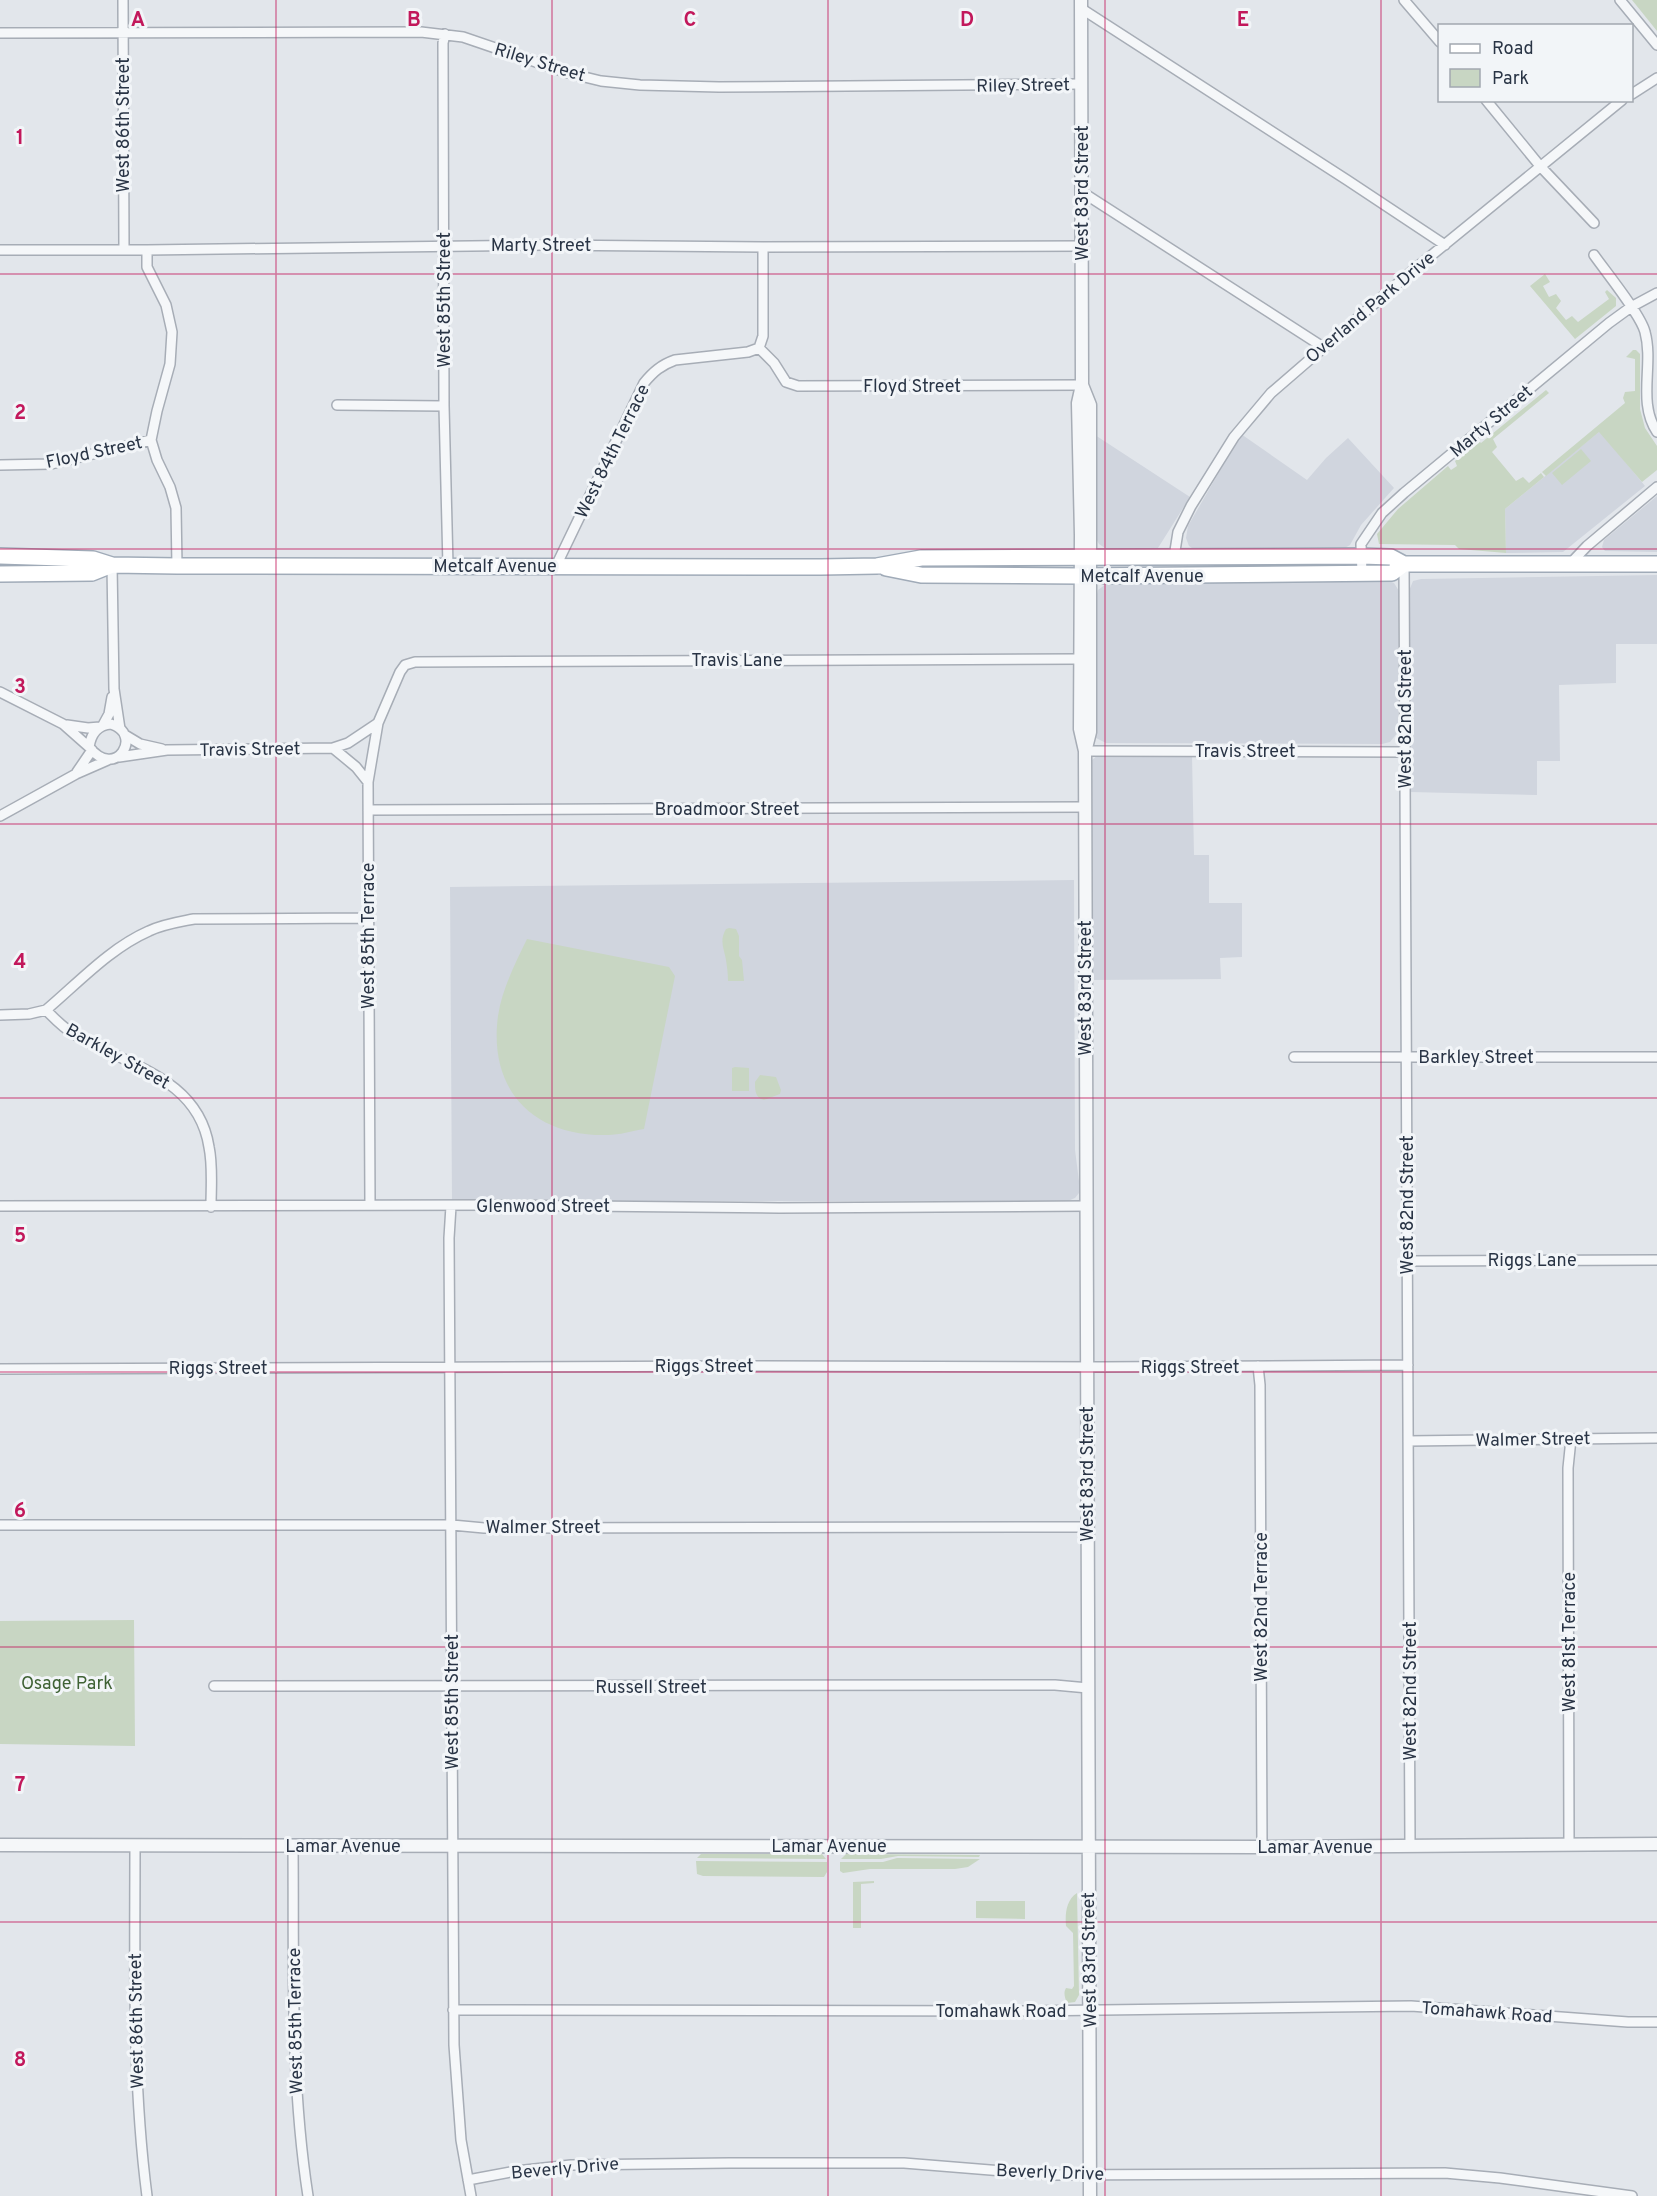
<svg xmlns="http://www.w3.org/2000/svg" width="1657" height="2196" viewBox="0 0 1657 2196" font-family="Overpass,sans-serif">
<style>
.built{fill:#d0d5de}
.green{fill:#c8d6c3}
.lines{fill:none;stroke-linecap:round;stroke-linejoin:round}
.minor-casing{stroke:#a7adb6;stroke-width:12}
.tertiary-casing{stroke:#a7adb6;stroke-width:15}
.primary-casing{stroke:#a0abb8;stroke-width:18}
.minor{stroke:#f5f7f9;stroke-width:9}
.tertiary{stroke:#f5f7f9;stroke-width:12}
.primary{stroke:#fff;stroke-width:15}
.grid{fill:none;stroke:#c2185b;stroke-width:1.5;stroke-opacity:0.55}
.labels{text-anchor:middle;stroke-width:6;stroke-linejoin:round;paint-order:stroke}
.street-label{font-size:18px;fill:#293445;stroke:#f2f5f8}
.park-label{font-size:18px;fill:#3f6235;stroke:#f2f5f8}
.grid-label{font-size:20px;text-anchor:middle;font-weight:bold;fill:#c2185b;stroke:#f2f5f8;stroke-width:6;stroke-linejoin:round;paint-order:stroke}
</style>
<rect width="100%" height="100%" fill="#e2e6eb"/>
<!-- built -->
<path class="built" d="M 1600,431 L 1645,486 L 1563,552 L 1506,553 L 1505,509 Z
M 1241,434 L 1307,480 L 1326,458 L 1348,438 L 1394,488 L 1361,525 L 1350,545 L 1343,549 L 1195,550 L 1189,546 L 1186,538 L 1188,526 Z
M 1095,435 L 1190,497 L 1158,548 L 1108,550 L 1099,544 L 1095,537 Z
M 1657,496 L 1657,552 L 1605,551 L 1602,547 L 1604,540 Z
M 1657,575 L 1657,644 L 1616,644 L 1616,683 L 1559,685 L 1560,761 L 1537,761 L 1537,795 L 1410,792 L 1409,591 L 1413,581 L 1421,579 Z
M 1386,580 L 1394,583 L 1399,591 L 1398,732 L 1390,742 L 1382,744 L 1106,743 L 1096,738 L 1095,602 L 1098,590 L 1106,584 Z
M 1098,755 L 1192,755 L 1194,855 L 1209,855 L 1209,903 L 1242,903 L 1242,957 L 1220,958 L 1221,979 L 1092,980 L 1091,761 Z
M 1074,880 L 1075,1150 L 1079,1181 L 1079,1193 L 1075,1198 L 1068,1201 L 452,1201 L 450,887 Z"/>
<!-- green -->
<path class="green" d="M 1632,0 L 1657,0 L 1657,31 Z
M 1545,274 L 1550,282 L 1543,286 L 1549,297 L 1556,294 L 1561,301 L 1556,308 L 1566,320 L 1572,316 L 1578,322 L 1609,299 L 1605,292 L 1607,290 L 1616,298 L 1616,306 L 1575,339 L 1530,286 Z
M 1633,350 L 1636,350 L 1640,354 L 1640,409 L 1645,428 L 1657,446 L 1657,470 L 1642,482 L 1599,432 L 1546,476 L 1542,472 L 1625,403 L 1623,398 L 1625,392 L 1635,391 L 1635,359 L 1626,357 Z
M 1546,390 L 1549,393 L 1493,439 L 1497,447 L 1492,452 L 1516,481 L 1523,477 L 1529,483 L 1541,473 L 1544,477 L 1505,509 L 1506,553 L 1459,549 L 1455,545 L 1379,544 L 1377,534 L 1398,509 L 1448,466 L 1451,470 L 1457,466 L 1455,461 L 1479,441 L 1481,443 Z
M 1581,449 L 1591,461 L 1562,485 L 1552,473 Z
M 729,928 L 736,929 L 739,936 L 739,956 L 742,960 L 744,981 L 728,981 C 728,974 727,967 726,960 C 724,948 719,941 726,929 Z
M 527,939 L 669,967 L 675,976 L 644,1129 C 632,1131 619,1135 608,1135 C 534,1137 488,1091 498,1016 C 502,989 515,964 527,939 Z
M 735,1067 L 749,1068 L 749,1091 L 732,1091 L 732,1068 Z
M 760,1075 L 776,1077 L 781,1090 L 780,1094 L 764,1100 C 755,1098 755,1090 755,1082 Z
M 134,1620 L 135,1746 L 0,1744 L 0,1621 Z
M 701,1854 L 822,1854 L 826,1859 L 697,1858 Z
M 846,1854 L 980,1855 L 979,1857 L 898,1856 L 881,1859 L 841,1859 Z
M 897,1858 L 980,1859 L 968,1867 L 955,1869 L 870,1869 L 843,1873 L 840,1871 L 840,1862 L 883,1862 Z
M 696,1861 L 827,1862 L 827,1872 L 824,1877 L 703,1876 L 697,1874 Z
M 874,1881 L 874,1883 L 861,1884 L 861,1928 L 853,1928 L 853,1882 Z
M 1077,1893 L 1079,1995 L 1075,2002 L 1067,2003 C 1065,1998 1063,1993 1066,1988 L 1072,1989 L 1074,1986 L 1073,1933 L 1066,1926 C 1065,1914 1066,1900 1077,1893 Z
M 976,1901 L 1025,1901 L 1025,1919 L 976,1918 Z"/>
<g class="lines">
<!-- minor casing -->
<g class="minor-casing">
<path id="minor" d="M 123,0 L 124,249
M 1404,0 L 1440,42
M 1620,0 L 1657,45
M 1082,9 L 1347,180 L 1445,245
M 0,33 L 421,32 L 463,37 L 568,73 L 601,81 L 640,85 L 719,87 L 1082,84
M 445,34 L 443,43 L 444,406 L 448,566
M 1632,94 L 1657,78
M 1486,100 L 1540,166 L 1594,223
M 1082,192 L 1323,347
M 0,250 L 147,250 L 543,245 L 763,247 L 1082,246
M 147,250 L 147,267 L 166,305 L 172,332 L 170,364 L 157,411 L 151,440 L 157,460 L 170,487 L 176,508 L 177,566
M 1594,255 C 1606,272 1641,315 1645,332 C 1654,365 1637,402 1657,432
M 759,348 L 774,363 L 786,382 L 798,386 L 1082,385
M 759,348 L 763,336 L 763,247
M 337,405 L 444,406
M 0,465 L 51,464 L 151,440
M 1174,557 L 1178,532 L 1191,506 L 1234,437 L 1271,393 L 1411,272 L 1622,100
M 1404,564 L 1410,1846
M 112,565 L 114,689 L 120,729
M 1569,565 L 1587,546 L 1657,487
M 556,566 L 644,383 C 653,372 661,365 675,360 L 748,352 L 759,348
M 1362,574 L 1361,544 L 1382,513 L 1404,493 L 1609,323 L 1631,307 L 1657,293
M 0,692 L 63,724 L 89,747
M 111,724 C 144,734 116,781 89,747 C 91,734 97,725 111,724 Z
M 67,725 L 88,728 L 100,727
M 103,725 L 109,714 L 112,697
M 125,735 L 140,744 L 162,749
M 333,748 L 356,767 L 368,782
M 1085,751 L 1405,752
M 119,757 L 167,750 L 333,748 L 348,743 L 378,723
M 77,772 L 92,750
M 368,810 L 1085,807
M 0,816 L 76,774 L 108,760
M 46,1010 C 55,1019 63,1028 74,1034 C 124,1065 198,1076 209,1147 C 213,1166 211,1187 211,1207
M 0,1015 L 29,1014 L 46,1010 C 78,983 110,948 149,931 C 164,924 179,922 194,919 L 368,918
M 1294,1057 L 1657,1057
M 370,1205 L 368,782 L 378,723 L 400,672 L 405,665 L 415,662 L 1079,659
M 0,1206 L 494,1205 L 779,1208 L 1086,1206
M 451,1206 L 449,1238 L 454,2045 L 461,2140 L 471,2196
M 1408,1261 L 1657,1260
M 1258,1366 L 1260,1385 L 1262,1847
M 0,1369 L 751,1366 L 1101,1367 L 1408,1365
M 1408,1441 L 1657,1438
M 0,1525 L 452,1525 L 484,1528 L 1087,1527
M 214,1686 L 1055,1685 L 1088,1688
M 135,1845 C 135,1963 132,2080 147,2196
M 1569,1845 L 1568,1468 L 1571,1439
M 293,1846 C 294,1963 290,2080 308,2196
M 453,2010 L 1027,2011 L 1411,2006 L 1628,2022 L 1657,2022
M 468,2180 L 516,2171 L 571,2165 L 729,2163 L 904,2163 L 1053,2175 L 1445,2173 L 1500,2178 L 1632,2196"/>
</g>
<!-- tertiary casing -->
<g class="tertiary-casing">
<path id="tertiary" d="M 1081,0 L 1082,385 L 1078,403 L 1081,535 L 1080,729 L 1085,751 L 1090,2196
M 1082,385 L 1090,405 L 1090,732 L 1086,748
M 0,1845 L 1262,1847 L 1657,1844"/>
</g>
<!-- primary casing -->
<g class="primary-casing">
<path id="primary" d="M 0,556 L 93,559 L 112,565 L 177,566 L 821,567 L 877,566 L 921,558 L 1362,556 L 1391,557 L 1404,564 L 1657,564
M 886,568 L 921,575 L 1081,576 L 1392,573 L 1404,564
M 0,574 L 92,573 L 112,565"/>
</g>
<!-- minor -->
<use href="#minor" class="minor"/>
<!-- tertiary -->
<use href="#tertiary" class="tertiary"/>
<!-- primary -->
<use href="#primary" class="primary"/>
</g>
<!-- grid -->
<path class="grid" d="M 276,0 L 276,2196M 552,0 L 552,2196M 828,0 L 828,2196M 1105,0 L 1105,2196M 1381,0 L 1381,2196M 0,274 L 1657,274M 0,549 L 1657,549M 0,824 L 1657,824M 0,1098 L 1657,1098M 0,1372 L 1657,1372M 0,1647 L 1657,1647M 0,1922 L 1657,1922"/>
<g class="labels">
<!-- street labels -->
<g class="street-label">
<text transform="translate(540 62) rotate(17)" y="6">Riley Street</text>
<text transform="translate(1023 85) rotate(-1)" y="6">Riley Street</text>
<text transform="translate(123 125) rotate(-90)" y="6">West 86th Street</text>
<text transform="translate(1082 193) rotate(-90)" y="6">West 83rd Street</text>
<text x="541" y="251">Marty Street</text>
<text transform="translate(444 300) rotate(-90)" y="6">West 85th Street</text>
<text transform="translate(1370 307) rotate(-40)" y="6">Overland Park Drive</text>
<text x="912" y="392">Floyd Street</text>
<text transform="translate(1491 421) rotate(-40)" y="6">Marty Street</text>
<text transform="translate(612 451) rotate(-64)" y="6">West 84th Terrace</text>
<text transform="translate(94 452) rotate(-12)" y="6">Floyd Street</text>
<text x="495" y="572">Metcalf Avenue</text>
<text x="1142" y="582">Metcalf Avenue</text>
<text x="737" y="666">Travis Lane</text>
<text transform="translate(1405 719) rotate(-90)" y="6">West 82nd Street</text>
<text transform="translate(250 749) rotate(-1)" y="6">Travis Street</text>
<text x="1245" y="757">Travis Street</text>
<text x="727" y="815">Broadmoor Street</text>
<text transform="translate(368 936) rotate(-90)" y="6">West 85th Terrace</text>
<text transform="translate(1085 988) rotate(-90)" y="6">West 83rd Street</text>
<text transform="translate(118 1056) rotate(29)" y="6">Barkley Street</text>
<text x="1476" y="1063">Barkley Street</text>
<text transform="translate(1407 1205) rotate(-90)" y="6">West 82nd Street</text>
<text x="543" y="1212">Glenwood Street</text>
<text x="1532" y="1266">Riggs Lane</text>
<text x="704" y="1372">Riggs Street</text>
<text x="1190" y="1373">Riggs Street</text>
<text x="218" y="1374">Riggs Street</text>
<text transform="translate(1533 1439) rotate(-1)" y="6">Walmer Street</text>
<text transform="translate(1087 1474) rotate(-90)" y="6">West 83rd Street</text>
<text x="543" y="1533">Walmer Street</text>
<text transform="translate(1261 1607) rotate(-90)" y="6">West 82nd Terrace</text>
<text transform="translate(1569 1642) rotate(-90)" y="6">West 81st Terrace</text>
<text x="651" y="1693">Russell Street</text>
<text transform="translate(1410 1691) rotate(-90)" y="6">West 82nd Street</text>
<text transform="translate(452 1702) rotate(-90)" y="6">West 85th Street</text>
<text x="343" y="1852">Lamar Avenue</text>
<text x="829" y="1852">Lamar Avenue</text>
<text x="1315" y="1853">Lamar Avenue</text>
<text transform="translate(1089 1960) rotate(-91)" y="6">West 83rd Street</text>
<text x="1001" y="2017">Tomahawk Road</text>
<text transform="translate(1487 2012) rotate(4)" y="6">Tomahawk Road</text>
<text transform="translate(136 2021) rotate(-91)" y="6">West 86th Street</text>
<text transform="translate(295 2021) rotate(-91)" y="6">West 85th Terrace</text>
<text transform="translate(565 2168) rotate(-5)" y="6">Beverly Drive</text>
<text transform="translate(1050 2172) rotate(2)" y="6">Beverly Drive</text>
</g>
<!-- park labels -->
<g class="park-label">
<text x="67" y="1689">Osage Park</text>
</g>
</g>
<g class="grid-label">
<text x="138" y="26">A</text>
<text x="414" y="26">B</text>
<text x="690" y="26">C</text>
<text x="967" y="26">D</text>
<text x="1243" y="26">E</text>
<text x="20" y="144">1</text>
<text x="20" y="419">2</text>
<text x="20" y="693">3</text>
<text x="20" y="968">4</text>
<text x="20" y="1242">5</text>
<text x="20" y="1517">6</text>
<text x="20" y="1791">7</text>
<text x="20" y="2066">8</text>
</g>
<!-- legend -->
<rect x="1438" y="24" width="195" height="78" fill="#f2f5f8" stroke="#a2a8b0" stroke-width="1.5"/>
<rect x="1450" y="44" width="30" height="9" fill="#ffffff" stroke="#a2a8b0" stroke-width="1.5"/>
<text x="1492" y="54" font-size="18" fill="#293445">Road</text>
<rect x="1450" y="69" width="30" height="18" fill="#c8d6c3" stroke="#a2a8b0" stroke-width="1.5"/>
<text x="1492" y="84" font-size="18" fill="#293445">Park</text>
</svg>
